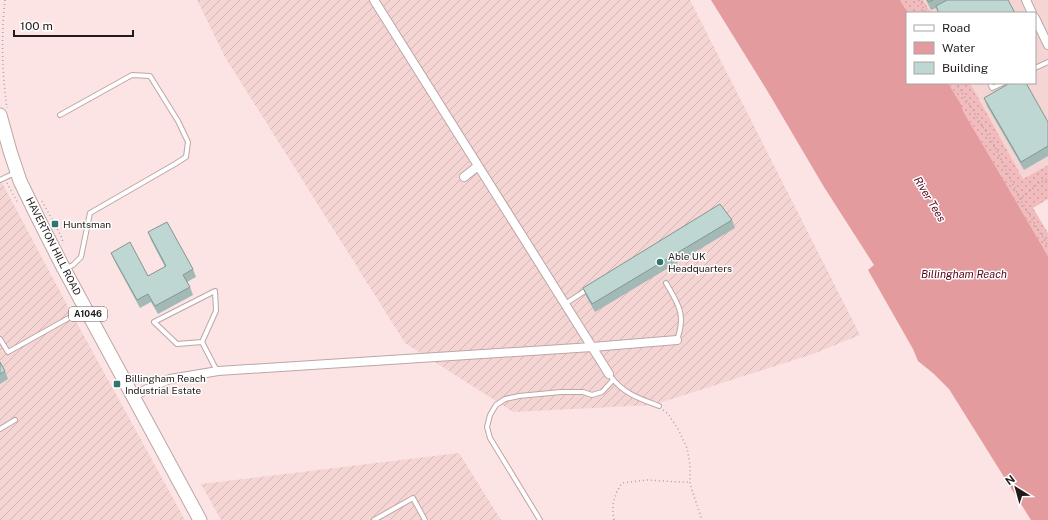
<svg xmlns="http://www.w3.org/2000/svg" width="1048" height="520" viewBox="0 0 1048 520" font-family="'Public Sans',sans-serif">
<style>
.built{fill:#f5d4d4}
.industrial{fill:url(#industrial-furrows)}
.grass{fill:url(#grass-dots)}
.water{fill:#e39b9e}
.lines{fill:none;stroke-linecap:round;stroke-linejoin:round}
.service-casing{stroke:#bda6a7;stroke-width:6}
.minor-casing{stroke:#bda6a7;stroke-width:10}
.primary-casing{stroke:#bda6a7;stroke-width:15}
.path{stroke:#b29f9f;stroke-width:1.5;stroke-dasharray:1 3;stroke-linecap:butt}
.service{stroke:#fff;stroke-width:4}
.minor{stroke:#fff;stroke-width:8}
.primary{stroke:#fff;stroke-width:13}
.wall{fill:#a3b9b5}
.building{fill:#bed7d2;stroke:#859693}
.poi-dot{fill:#30766c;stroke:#fff;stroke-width:1.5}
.labels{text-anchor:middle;stroke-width:3;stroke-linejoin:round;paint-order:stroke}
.shield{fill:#fff;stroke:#655f5f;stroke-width:1}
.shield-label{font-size:9px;font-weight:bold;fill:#231b1b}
.poi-label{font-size:10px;fill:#231b1b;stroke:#fff;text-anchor:start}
.street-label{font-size:10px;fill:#231b1b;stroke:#fff}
.water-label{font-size:11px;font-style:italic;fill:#5a0217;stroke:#fff}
</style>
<defs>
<pattern id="industrial-furrows" width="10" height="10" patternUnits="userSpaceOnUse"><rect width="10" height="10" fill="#f5d4d4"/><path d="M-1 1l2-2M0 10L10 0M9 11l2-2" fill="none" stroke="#d2b5b5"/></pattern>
<pattern id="grass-dots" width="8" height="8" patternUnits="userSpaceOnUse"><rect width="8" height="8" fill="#f2bcbe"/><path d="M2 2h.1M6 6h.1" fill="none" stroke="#cfa1a3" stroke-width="1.8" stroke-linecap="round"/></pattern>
</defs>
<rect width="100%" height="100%" fill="#fce3e4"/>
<!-- built -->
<path class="built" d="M 923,0 L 1048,0 L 1048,165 L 1023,179 L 970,83 L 1035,83 L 1035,13 L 931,13 Z"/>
<!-- industrial -->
<path class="industrial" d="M 197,0 L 690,0 L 860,335 L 813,354 L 653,405 L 513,412 L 405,343 L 225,57 Z
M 0,179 L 73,316 L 185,520 L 0,520 Z
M 459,453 L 501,520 L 221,520 L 201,484 Z"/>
<!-- grass -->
<path class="grass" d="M 900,0 L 923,0 L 931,13 L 908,13 Z
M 948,83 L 970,83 L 1023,179 L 1048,165 L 1048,199 L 1033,208 L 1048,233 L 1048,256 L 963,111 L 962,106 Z"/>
<!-- water -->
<path class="water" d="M 711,0 L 900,0 L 908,13 L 907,83 L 948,83 L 962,106 L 963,111 L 1048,256 L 1048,520 L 1031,520 L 949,389 L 934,374 L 918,361 L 913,349 L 868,270 L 874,265 L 824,187 L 768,92 Z"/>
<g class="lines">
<!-- service casing -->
<g class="service-casing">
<path id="service" d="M 1035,68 L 1048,62
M 990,83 L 992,88 L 1003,83
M 60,115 L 132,75 L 150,76 L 178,121 L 188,142 L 186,157 L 175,164 L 90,213 L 81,257 L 73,265 L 67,268
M 0,180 L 15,173
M 666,283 C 679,305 686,315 677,340
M 565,304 L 588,289
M 0,339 L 8,352 L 83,310
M 202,342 L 216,311 L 215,291 L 154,322 L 177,344 L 202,342 L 217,371
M 612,378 C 624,394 641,399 659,406
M 0,429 L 15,420
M 374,520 L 413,498 L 425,520
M 540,520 L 490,438 L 487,427 L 490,415 L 496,405 L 505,399 L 519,396 L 561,392 L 583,392 L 592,395 L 602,392 L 613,380"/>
</g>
<!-- minor casing -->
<g class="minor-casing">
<path id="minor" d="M 374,0 L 609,374
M 1026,0 L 1032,13
M 1035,18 L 1048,45
M 464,177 L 478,166
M 133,397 L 145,390 L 170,379 L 218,371 L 592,347 L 677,340"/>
</g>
<!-- primary casing -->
<g class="primary-casing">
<path id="primary" d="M 0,115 L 10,151 L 20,181 L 38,218 L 64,269 L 200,520"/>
</g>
<!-- path -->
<path class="path" d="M 5,0 C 1,36 2,72 7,108
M 919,0 L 926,13
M 956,83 L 994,145 L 1020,199 L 1048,246
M 7,183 L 18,203
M 1020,199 L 1039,183 L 1048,179
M 42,201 L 62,238 L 63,244
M 663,410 L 668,414 L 678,429 L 687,448 L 690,465 L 690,484 L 702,520
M 614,520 C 611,506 614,495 622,483 L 647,480 L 681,482 L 690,482"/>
<!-- service -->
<use href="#service" class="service"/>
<!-- minor -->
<use href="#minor" class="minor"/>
<!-- primary -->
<use href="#primary" class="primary"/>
</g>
<!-- wall -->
<path class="wall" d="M 926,0 L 1008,0 L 1015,13 L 938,13 L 936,8 L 931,10 Z
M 984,98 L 1048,122 L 1048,156 L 1024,170 L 987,106 Z
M 732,220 L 735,228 L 595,312 L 586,296 L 583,288 Z
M 148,232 L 193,269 L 196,277 L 187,282 L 190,287 L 193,295 L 158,314 L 151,302 L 140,308 L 114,260 L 111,253 L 148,276 L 165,267 L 151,240 Z
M 0,362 L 5,371 L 8,379 L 0,384 Z"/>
<!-- building -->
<path class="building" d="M 927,0 L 933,0 L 929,2 Z
M 947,0 L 1008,0 L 1015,13 L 939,13 L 936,6 Z
M 1010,83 L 1026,83 L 1048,122 L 1048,146 L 1021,162 L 984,98 Z
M 720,204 L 732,220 L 592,304 L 583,288 Z
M 167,222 L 193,269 L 183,275 L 190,287 L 155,306 L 148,294 L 137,300 L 111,253 L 130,242 L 148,276 L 166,266 L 148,232 Z
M 0,362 L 5,371 L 0,374 Z"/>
<!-- markers -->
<g class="poi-dot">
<rect x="51" y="220" width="8" height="8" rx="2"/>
<circle cx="660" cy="262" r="4"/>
<rect x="113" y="380" width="8" height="8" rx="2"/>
</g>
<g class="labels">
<!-- shield labels -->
<rect class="shield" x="69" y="307" width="38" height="14" rx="3"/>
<g class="shield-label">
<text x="88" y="317">A1046</text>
</g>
<!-- poi labels -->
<g class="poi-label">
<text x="63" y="228">Huntsman</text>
<text x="668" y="260">Able UK<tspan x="668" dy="12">Headquarters</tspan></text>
<text x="125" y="382">Billingham Reach<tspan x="125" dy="12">Industrial Estate</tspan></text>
</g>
<!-- street labels -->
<g class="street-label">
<text transform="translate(54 246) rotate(63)" y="4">HAVERTON HILL ROAD</text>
</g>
<!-- water labels -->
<g class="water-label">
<text transform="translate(930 199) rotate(59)" y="4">River Tees</text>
<text x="964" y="278">Billingham Reach</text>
</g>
</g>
<!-- legend -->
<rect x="906" y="12" width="130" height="72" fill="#ffffff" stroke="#a7a4a4"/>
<rect x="914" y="25" width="20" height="6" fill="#ffffff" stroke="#a7a4a4"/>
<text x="942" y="32" font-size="12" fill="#231b1b">Road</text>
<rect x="914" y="42" width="20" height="12" fill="#e39b9e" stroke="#a7a4a4"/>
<text x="942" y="52" font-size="12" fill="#231b1b">Water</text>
<rect x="914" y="62" width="20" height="12" fill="#bed7d2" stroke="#a7a4a4"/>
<text x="942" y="72" font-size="12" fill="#231b1b">Building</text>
<!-- north arrow -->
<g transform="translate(1016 488) rotate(323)" stroke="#ffffff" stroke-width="3" paint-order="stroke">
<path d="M0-3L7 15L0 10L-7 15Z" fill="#231b1b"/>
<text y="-6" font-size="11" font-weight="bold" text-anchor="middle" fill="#231b1b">N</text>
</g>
<!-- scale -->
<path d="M14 30v6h119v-6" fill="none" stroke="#231b1b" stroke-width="2"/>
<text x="20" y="30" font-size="12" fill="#231b1b" stroke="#ffffff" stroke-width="3" paint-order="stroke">100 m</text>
</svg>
